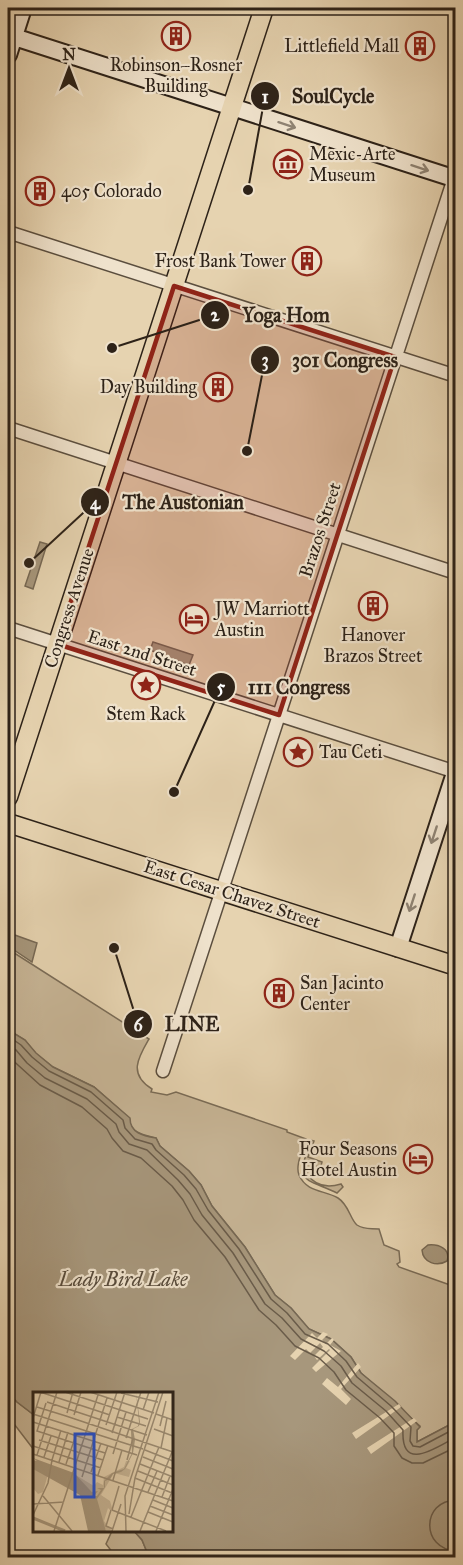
<svg xmlns="http://www.w3.org/2000/svg" width="463" height="1565" viewBox="0 0 463 1565" font-family="'IM FELL Great Primer',serif">
<style>
.green{fill:#c7b596;stroke:#7a6c57;stroke-width:1.5}
.water{fill:#a7977c;stroke:#766854;stroke-width:1.5}
.pier{fill:#e6d3b0}
.lines{fill:none;stroke-linecap:round;stroke-linejoin:round}
.shore{stroke:#6a5c4a;stroke-width:1.5}
.minor-casing{stroke:#5b4e3e;stroke-width:15}
.secondary-casing{stroke:#2d2218;stroke-width:20}
.primary-casing{stroke:#2d2218;stroke-width:21}
.minor{stroke:#efe2cc;stroke-width:12}
.secondary{stroke:#efe2cc;stroke-width:16}
.primary{stroke:#e6d3b0;stroke-width:18}
.oneway{stroke:#8e8272}
.marked{fill:#8f2418;fill-opacity:0.2;stroke:#8f2418;stroke-width:4.5;stroke-linejoin:round}
.labels{text-anchor:middle;stroke-width:4.5;stroke-linejoin:round;paint-order:stroke}
.poi-label{font-size:18px;fill:#2d2218;stroke:#efe2cc;text-anchor:start}
.street-label{font-size:18px;fill:#2d2218;stroke:#efe2cc}
.water-label{font-size:20px;font-style:italic;fill:#584b3b;stroke:#efe2cc}
.inset-river{fill:none;stroke:#a7977c;stroke-width:3}
.inset-road{fill:none;stroke:#9c8c73;stroke-width:1.5}
.view{fill:#1d4ed8;fill-opacity:0.15;stroke:#1d4ed8;stroke-width:3}
.inset-edge{fill:none;stroke:#2d2218;stroke-width:3}
.leader{fill:none;stroke:#2d2218;stroke-width:2}
.callout-dot{fill:#2d2218;stroke:#efe2cc;stroke-width:2}
.mark-label{font-size:18px;text-anchor:middle;font-weight:bold;fill:#fff}
.callout-label{font-size:20px;text-anchor:middle;font-weight:bold;fill:#2d2218;stroke:#efe2cc;stroke-width:4.5;stroke-linejoin:round;paint-order:stroke}
</style>
<rect width="100%" height="100%" fill="#e6d3b0"/>
<filter id="stains"><feTurbulence type="fractalNoise" baseFrequency=".00333" numOctaves="4"/><feColorMatrix values="0 0 0 0 .2 0 0 0 0 .09 0 0 0 0 .02 0 0 0 .5 -.17"/></filter>
<radialGradient id="worn" r=".72"><stop offset=".6" stop-color="#630" stop-opacity="0"/><stop offset="1" stop-color="#630" stop-opacity=".3"/></radialGradient>
<!-- green -->
<path class="green" d="M 8,949 L 149,1039 C 138,1058 128,1074 152,1089 L 151,1092 L 167,1095 L 176,1092 L 287,1130 L 287,1132 L 306,1139 C 303,1150 295,1165 299,1175 C 307,1193 325,1190 338,1198 C 349,1205 350,1219 357,1225 C 364,1230 371,1228 379,1229 L 384,1245 L 399,1251 L 400,1262 L 397,1264 L 399,1267 L 453,1286 L 451,1291 L 456,1293 L 455,1422 L 417,1442 L 417,1430 L 420,1426 L 361,1373 L 351,1357 L 331,1339 L 309,1329 L 291,1308 L 275,1295 L 245,1247 L 212,1206 L 201,1185 L 189,1171 L 160,1146 L 156,1138 C 143,1135 130,1133 129,1118 L 94,1087 L 53,1067 L 35,1053 L 25,1040 L 10,1031 L 8,1027 Z
M 310,1140 L 314,1141 L 308,1157 L 322,1162 L 321,1166 L 309,1168 L 307,1174 C 316,1187 328,1188 341,1184 L 343,1187 L 337,1193 C 300,1176 297,1184 310,1140 Z
M 8,1392 L 17,1402 L 34,1415 L 34,1450 L 8,1416 Z
M 112,1531 L 134,1531 L 142,1540 L 149,1557 L 116,1557 L 106,1544 Z"/>
<!-- water -->
<path class="water" d="M 40,542 L 47,544 L 33,589 L 25,586 Z
M 153,642 L 193,655 L 189,665 L 158,655 L 158,653 L 150,650 Z
M 12,934 L 37,943 L 32,962 L 8,946 Z
M 8,1027 L 10,1031 L 25,1040 L 36,1053 L 53,1067 L 94,1087 L 130,1118 C 130,1133 143,1136 156,1138 L 160,1146 L 189,1171 L 201,1185 L 212,1206 L 245,1247 L 275,1295 L 291,1308 L 309,1329 L 331,1339 L 351,1357 L 361,1373 L 395,1401 L 420,1427 L 417,1430 L 417,1442 L 455,1422 L 456,1508 L 453,1510 L 455,1513 L 452,1526 L 455,1530 L 456,1552 L 451,1557 L 149,1557 L 142,1540 L 134,1531 L 171,1530 L 171,1394 L 34,1394 L 34,1415 L 17,1402 L 8,1392 Z
M 428,1245 C 439,1244 451,1249 447,1261 C 437,1267 423,1263 422,1250 Z"/>
<!-- pier -->
<path class="pier" d="M 323,1332 L 328,1334 L 322,1340 L 326,1344 L 332,1338 L 334,1340 L 330,1345 L 341,1351 L 316,1372 L 312,1368 L 330,1350 L 329,1349 L 317,1360 L 314,1356 L 323,1347 L 320,1343 L 310,1353 L 306,1349 L 295,1360 L 290,1356 L 312,1333 L 317,1338 Z
M 358,1363 L 361,1367 L 341,1389 L 351,1399 L 346,1405 L 322,1384 L 327,1378 L 338,1387 Z
M 399,1404 L 401,1407 L 356,1439 L 352,1433 Z
M 414,1418 L 417,1421 L 371,1454 L 367,1448 Z"/>
<g class="lines">
<!-- shore -->
<path class="shore" d="M 8,1036 L 21,1045 L 32,1057 L 49,1071 L 91,1092 L 123,1120 L 125,1128 L 135,1139 L 152,1144 L 156,1150 L 184,1175 L 196,1189 L 208,1210 L 239,1249 L 271,1299 L 287,1313 L 305,1334 L 328,1344 L 346,1361 L 357,1377 L 391,1406 L 411,1427 L 410,1441 L 413,1446 L 420,1447 L 456,1428
M 8,1045 L 16,1050 L 27,1063 L 45,1078 L 87,1099 L 116,1124 L 119,1132 L 129,1144 L 147,1150 L 178,1180 L 190,1194 L 202,1215 L 233,1253 L 265,1304 L 282,1318 L 301,1339 L 324,1351 L 341,1366 L 352,1383 L 386,1411 L 403,1430 C 401,1473 435,1448 456,1437
M 8,1056 L 40,1085 L 82,1107 L 107,1129 L 112,1138 L 123,1151 L 141,1158 L 172,1186 L 183,1200 L 194,1220 L 225,1257 L 259,1310 L 276,1325 L 295,1346 L 319,1358 L 334,1372 L 346,1390 L 380,1418 L 394,1433 L 394,1446 L 402,1458 L 412,1463 L 423,1463 L 456,1447
M 456,1500 C 421,1501 421,1549 456,1551"/>
<!-- minor casing -->
<g class="minor-casing">
<path id="minor" d="M 8,232 L 456,376
M 8,428 L 456,573
M 8,628 L 456,772
M 163,1071 L 456,172"/>
</g>
<!-- secondary casing -->
<g class="secondary-casing">
<path id="secondary" d="M 8,35 L 456,179
M 8,55 L 23,8
M 398,948 L 456,770"/>
</g>
<!-- primary casing -->
<g class="primary-casing">
<path id="primary" d="M 8,797 L 264,8
M 8,823 L 456,966"/>
</g>
<!-- minor -->
<use href="#minor" class="minor"/>
<!-- secondary -->
<use href="#secondary" class="secondary"/>
<!-- primary -->
<use href="#primary" class="primary"/>
</g>
<!-- one-way arrows -->
<defs><path id="oneway-shaft" d="M-6 0H5M1.5-3L5.5 0L1.5 3" fill="none" stroke-width="1.6" stroke-linecap="round" stroke-linejoin="round" transform="scale(1.5)"/></defs>
<g class="oneway">
<use href="#oneway-shaft" transform="translate(287 125) rotate(18)"/>
<use href="#oneway-shaft" transform="translate(420 168) rotate(18)"/>
<use href="#oneway-shaft" transform="translate(434 835) rotate(108)"/>
<use href="#oneway-shaft" transform="translate(412 903) rotate(108)"/>
</g>
<!-- marked area -->
<path class="marked" d="M 174,286 L 395,357 L 279,715 L 57,644 Z"/>
<!-- icons -->
<defs>
<g id="building-ring" transform="scale(1.5)"><circle r="9.5" fill="#efe2cc" stroke="#8f2418" stroke-width="1.5"/><path d="M-4-6H4V6H1V3H-1V6H-4ZM-2.5-4.3h1.7v1.8h-1.7ZM.8-4.3h1.7v1.8H.8ZM-2.5-1h1.7V.8h-1.7ZM.8-1h1.7V.8H.8Z" fill="#8f2418"/></g>
<g id="museum-ring" transform="scale(1.5)"><circle r="9.5" fill="#efe2cc" stroke="#8f2418" stroke-width="1.5"/><path d="M0-6L6-3V-2H-6V-3ZM-5-1h2V3h-2ZM-1-1h2V3h-2ZM3-1h2V3H3ZM-6 4H6V6H-6Z" fill="#8f2418"/></g>
<g id="hotel-ring" transform="scale(1.5)"><circle r="9.5" fill="#efe2cc" stroke="#8f2418" stroke-width="1.5"/><path d="M-6-4.5h1.5V1H6V5H4.5V3h-9V5H-6ZM-4 0a1.8 1.8 0 1 1 3.6 0ZM.5 0V-2.5h3Q6-2.5 6 0Z" fill="#8f2418"/></g>
<g id="sight-ring" transform="scale(1.5)"><circle r="9.5" fill="#efe2cc" stroke="#8f2418" stroke-width="1.5"/><path d="M0-6L1.8-2.2L6-1.7L2.9 1.2L3.7 5.4L0 3.3L-3.7 5.4L-2.9 1.2L-6-1.7L-1.8-2.2Z" fill="#8f2418"/></g>
</defs>
<g fill-rule="evenodd">
<use href="#building-ring" x="176" y="36"/>
<use href="#building-ring" x="420" y="46"/>
<use href="#museum-ring" x="288" y="164"/>
<use href="#building-ring" x="40" y="191"/>
<use href="#building-ring" x="307" y="261"/>
<use href="#building-ring" x="218" y="387"/>
<use href="#building-ring" x="373" y="606"/>
<use href="#hotel-ring" x="194" y="619"/>
<use href="#sight-ring" x="146" y="685"/>
<use href="#sight-ring" x="298" y="752"/>
<use href="#building-ring" x="279" y="993"/>
<use href="#hotel-ring" x="418" y="1159"/>
</g>
<g class="labels">
<!-- poi labels -->
<g class="poi-label">
<text x="399" y="52" text-anchor="end">Littlefield Mall</text>
<text x="176" y="71" text-anchor="middle">Robinson–Rosner<tspan x="176" dy="21">Building</tspan></text>
<text x="309" y="160">Mexic-Arte<tspan x="309" dy="21">Museum</tspan></text>
<text x="61" y="197">405 Colorado</text>
<text x="286" y="267" text-anchor="end">Frost Bank Tower</text>
<text x="197" y="393" text-anchor="end">Day Building</text>
<text x="215" y="615">JW Marriott<tspan x="215" dy="21">Austin</tspan></text>
<text x="373" y="641" text-anchor="middle">Hanover<tspan x="373" dy="21">Brazos Street</tspan></text>
<text x="146" y="720" text-anchor="middle">Stem Rack</text>
<text x="319" y="758">Tau Ceti</text>
<text x="300" y="989">San Jacinto<tspan x="300" dy="21">Center</tspan></text>
<text x="397" y="1155" text-anchor="end">Four Seasons<tspan x="397" dy="21">Hotel Austin</tspan></text>
</g>
<!-- street labels -->
<g class="street-label">
<text transform="translate(320 530) rotate(-72)" y="6">Brazos Street</text>
<text transform="translate(69 608) rotate(-72)" y="6">Congress Avenue</text>
<text transform="translate(142 653) rotate(18)" y="6">East 2nd Street</text>
<text transform="translate(232 894) rotate(18)" y="6">East Cesar Chavez Street</text>
</g>
<!-- water labels -->
<g class="water-label">
<text x="123" y="1286">Lady Bird Lake</text>
</g>
</g>
<!-- overview -->
<g transform="translate(33 1392)">
<rect width="140" height="140" fill="#e6d3b0"/>
<path d="M 93,69 L 97,69 L 93,76 L 98,78 L 96,85 L 81,81 L 68,103 L 77,109 L 79,116 L 78,119 L 75,116 L 71,129 L 79,139 L 73,139 L 59,100 L 41,82 L 61,94 L 64,90 L 70,93 L 71,85 L 91,75 ZM 0,77 L 15,82 L 10,100 L 5,102 L 0,96 Z" fill="#c7b596"/>
<path d="M 103,0 L 107,30 L 106,34 L 100,37 L 102,48 L 100,61 L 92,77 L 88,80 L 80,82 L 77,87 L 72,89 L 72,95 L 64,107 L 73,139 L 55,139 L 47,103 L 0,77 L 0,68 L 4,69 L 0,66 L 41,81 L 59,100 L 65,99 L 61,104 L 64,104 L 68,98 L 64,96 L 71,96 L 71,89 L 79,81 L 91,77 L 99,61 L 98,39 L 99,37 L 105,34 L 106,30 Z" fill="#a7977c"/>
<path class="inset-river" d="M 0,126 L 32,139"/>
<path class="inset-road" d="M 7,0 L 77,23M 32,0 L 115,27M 57,0 L 121,21M 88,1 L 125,10M 14,10 L 35,17M 13,11 L 4,39 L 72,61M 4,15 L 33,24M 35,17 L 114,43M 110,18 L 116,0M 34,21 L 40,0M 0,22 L 110,57M 123,22 L 140,28M 41,23 L 48,0M 33,24 L 140,60M 84,25 L 113,34M 0,26 L 8,0M 0,30 L 104,63M 73,33 L 84,0M 127,34 L 133,9M 121,37 L 140,44M 79,41 L 92,0M 93,46 L 108,0M 6,48 L 70,68M 0,54 L 68,76M 128,56 L 134,26M 112,58 L 140,69M 0,62 L 140,109M 80,62 L 93,20M 4,63 L 24,0M 11,65 L 18,44M 110,65 L 140,77M 19,68 L 28,38M 94,68 L 100,46M 26,70 L 35,40M 33,72 L 43,43M 107,72 L 140,85M 105,79 L 140,93M 58,80 L 68,51M 65,83 L 75,53M 49,85 L 74,6M 102,86 L 139,101M 80,88 L 89,58M 115,100 L 124,79M 10,104 L 39,139M 129,105 L 137,84M 120,108 L 140,116M 0,112 L 31,110M 117,114 L 140,123M 78,118 L 73,134 L 80,137M 79,118 L 133,139M 79,118 L 86,94M 115,120 L 140,130M 96,122 L 102,86 L 130,0M 0,123 L 15,91 L 19,68M 98,125 L 126,55M 21,139 L 65,3M 79,139 L 88,112M 93,139 L 92,104 L 126,0M 107,139 L 139,60M 123,139 L 140,97"/>
<path class="view" d="M 42,42 L 61,42 L 61,105 L 42,105 Z"/>
<rect width="140" height="140" class="inset-edge"/>
</g>
<!-- callouts -->
<path class="leader" d="M248 190L265 96M112 348L215 315M247 451L265 360M29 563L95 502M174 792L221 687M114 948L138 1024"/>
<g class="callout-dot">
<circle cx="248" cy="190" r="6"/>
<circle cx="112" cy="348" r="6"/>
<circle cx="247" cy="451" r="6"/>
<circle cx="29" cy="563" r="6"/>
<circle cx="174" cy="792" r="6"/>
<circle cx="114" cy="948" r="6"/>
<circle cx="265" cy="96" r="15"/>
<circle cx="215" cy="315" r="15"/>
<circle cx="265" cy="360" r="15"/>
<circle cx="95" cy="502" r="15"/>
<circle cx="221" cy="687" r="15"/>
<circle cx="138" cy="1024" r="15"/>
</g>
<g class="mark-label">
<text x="265" y="103">1</text>
<text x="215" y="321">2</text>
<text x="265" y="366">3</text>
<text x="95" y="509">4</text>
<text x="221" y="693">5</text>
<text x="138" y="1031">6</text>
</g>
<g class="callout-label">
<text x="333" y="103">SoulCycle</text>
<text x="286" y="322">Yoga Hom</text>
<text x="345" y="367">301 Congress</text>
<text x="183" y="509">The Austonian</text>
<text x="299" y="694">111 Congress</text>
<text x="192" y="1031">LINE</text>
</g>
<!-- margin -->
<rect width="463" height="1565" fill="none" stroke="#e6d3b0" stroke-width="30"/>
<rect x="9" y="9" width="445" height="1547" fill="none" stroke="#2d2218" stroke-width="3"/>
<rect x="15" y="15" width="433" height="1535" fill="none" stroke="#2d2218" stroke-width="1.5"/>
<!-- north arrow -->
<g transform="translate(69 69)" stroke="#efe2cc" stroke-width="4.5" paint-order="stroke">
<path d="M0-4.5L10 22L0 15L-10 22Z" fill="#2d2218"/>
<text y="-9" font-size="16" font-weight="bold" text-anchor="middle" fill="#2d2218">N</text>
</g>
<rect width="100%" height="100%" filter="url(#stains)"/>
<rect width="100%" height="100%" fill="url(#worn)"/>
</svg>
